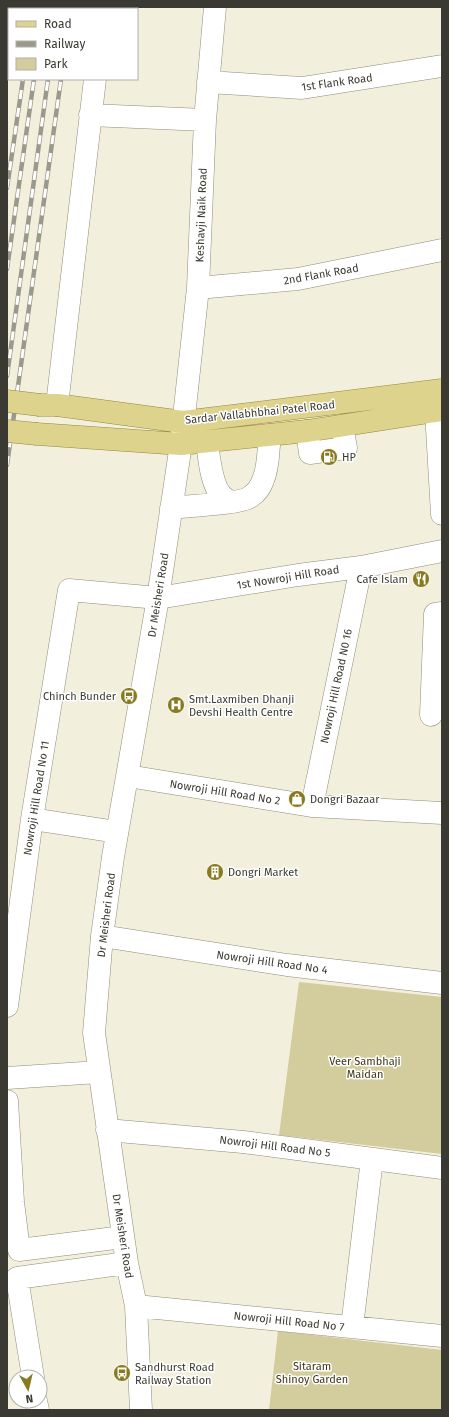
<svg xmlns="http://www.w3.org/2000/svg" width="449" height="1417" viewBox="0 0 449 1417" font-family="'Fira Sans',sans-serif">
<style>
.green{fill:#d3cc9d}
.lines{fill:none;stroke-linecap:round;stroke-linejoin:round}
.minor-casing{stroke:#8f8c7a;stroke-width:23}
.major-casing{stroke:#958a3b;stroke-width:23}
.minor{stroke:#fff;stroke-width:22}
.major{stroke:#ddd38c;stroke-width:22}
.rail-casing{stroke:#9b998b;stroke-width:4.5}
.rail{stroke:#fff;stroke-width:3;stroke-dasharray:9;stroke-linecap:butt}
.major-bridge-casing{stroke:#958a3b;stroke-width:23;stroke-linecap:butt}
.major-bridge{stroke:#ddd38c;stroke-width:22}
.labels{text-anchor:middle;stroke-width:3;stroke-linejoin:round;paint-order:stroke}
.street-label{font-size:11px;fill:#3b3a32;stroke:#fff}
.poi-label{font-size:11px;fill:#3b3a32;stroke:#fff;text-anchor:start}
.park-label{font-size:11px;fill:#3d3715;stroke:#fff}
</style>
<rect width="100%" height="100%" fill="#f2f0dc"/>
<!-- green -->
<path class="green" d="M 299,982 L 442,997 L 442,1154 L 279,1135 Z
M 278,1331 L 442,1350 L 442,1410 L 269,1410 Z"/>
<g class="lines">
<!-- minor casing -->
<g class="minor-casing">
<path id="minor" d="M 103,9 L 103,7
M 208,82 L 302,88 L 442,66
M 90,115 L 205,120
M 198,288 L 298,279 L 442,250
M 429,394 L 436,411 L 442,514
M 57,405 L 95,79
M 307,431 L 310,453 L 346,448 L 342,426
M 207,442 C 209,457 211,485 222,496 C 224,498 227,500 230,502
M 171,508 C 186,506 241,504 250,497 C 256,493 261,486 263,480 C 269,467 268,449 270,435
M 431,715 L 435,614 L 442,613
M 128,776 L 312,806 L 442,813
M 312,806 L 361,567
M 32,819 L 117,832
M 102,936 L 287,965 L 442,983
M 7,1006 L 32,819 L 69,590 L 158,598 L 298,575 L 361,567 L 442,551
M 7,1078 L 99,1072
M 7,1101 L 13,1202 L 19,1250 L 123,1237
M 107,1130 L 243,1142 L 442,1168
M 136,1306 L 442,1336
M 352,1327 L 372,1159
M 33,1377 L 17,1278 L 127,1263
M 36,1401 L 38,1410
M 141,1410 L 136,1306 L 127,1263 L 94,1033 L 102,936 L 113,857 L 158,598 L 181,444 L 198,288 L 205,120 L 215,7"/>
</g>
<!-- major casing -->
<g class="major-casing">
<path id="major" d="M 40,405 L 57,405 L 183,422 L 442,390
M 37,434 L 181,444 L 307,431 L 442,410"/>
</g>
<!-- minor -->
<use href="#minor" class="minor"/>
<!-- major -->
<use href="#major" class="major"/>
<!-- rail casing -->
<g class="rail-casing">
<path id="rail" d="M 17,9 L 17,7
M 34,9 L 34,7
M 45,9 L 45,7
M 58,9 L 58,7
M 71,9 L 72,7
M 7,33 L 9,20
M 7,74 L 9,60
M 7,188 L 23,79
M 7,269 L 34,79
M 7,376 L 48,79
M 7,465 L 61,79"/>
</g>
<!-- rail -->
<use href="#rail" class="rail"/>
<!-- major-bridge casing -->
<g class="major-bridge-casing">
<path id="major-bridge" d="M 7,401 L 40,405
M 7,431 L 37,434"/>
</g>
<!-- major-bridge -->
<use href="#major-bridge" class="major-bridge"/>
</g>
<!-- icons -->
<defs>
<g id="fuel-disc" transform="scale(0.9)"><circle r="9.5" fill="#877a1f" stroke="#fff"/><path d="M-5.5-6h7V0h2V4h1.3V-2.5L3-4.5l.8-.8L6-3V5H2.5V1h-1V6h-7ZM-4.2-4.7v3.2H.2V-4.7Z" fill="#fff"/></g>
<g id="restaurant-disc" transform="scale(0.9)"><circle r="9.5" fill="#877a1f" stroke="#fff"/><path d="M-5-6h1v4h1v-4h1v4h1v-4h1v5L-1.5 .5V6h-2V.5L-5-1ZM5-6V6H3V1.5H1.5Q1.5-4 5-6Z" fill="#fff"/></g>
<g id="bus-disc" transform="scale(0.9)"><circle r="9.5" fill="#877a1f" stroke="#fff"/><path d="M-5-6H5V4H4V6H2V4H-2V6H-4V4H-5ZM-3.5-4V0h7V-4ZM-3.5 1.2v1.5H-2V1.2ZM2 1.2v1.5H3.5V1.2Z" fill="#fff"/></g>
<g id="hospital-disc" transform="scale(0.9)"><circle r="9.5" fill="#877a1f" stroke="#fff"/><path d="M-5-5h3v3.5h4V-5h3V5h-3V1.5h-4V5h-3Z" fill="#fff"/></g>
<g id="shop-disc" transform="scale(0.9)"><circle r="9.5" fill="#877a1f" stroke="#fff"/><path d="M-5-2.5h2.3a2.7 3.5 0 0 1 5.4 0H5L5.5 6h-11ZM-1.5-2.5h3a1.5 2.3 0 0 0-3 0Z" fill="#fff"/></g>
<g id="building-disc" transform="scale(0.9)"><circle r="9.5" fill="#877a1f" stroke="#fff"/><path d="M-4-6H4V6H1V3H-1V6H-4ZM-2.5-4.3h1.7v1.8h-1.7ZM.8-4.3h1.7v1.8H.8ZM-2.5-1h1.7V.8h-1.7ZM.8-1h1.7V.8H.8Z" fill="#fff"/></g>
</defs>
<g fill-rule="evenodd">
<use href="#fuel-disc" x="329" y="457"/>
<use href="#restaurant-disc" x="421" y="579"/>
<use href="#bus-disc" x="129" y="696"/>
<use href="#hospital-disc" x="176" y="705"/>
<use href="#shop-disc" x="297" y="799"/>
<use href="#building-disc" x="215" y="872"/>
<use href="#bus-disc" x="122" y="1373"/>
</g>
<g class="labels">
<!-- street labels -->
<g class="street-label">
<text transform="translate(337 82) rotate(-8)" y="4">1st Flank Road</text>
<text transform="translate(201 215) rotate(-88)" y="4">Keshavji Naik Road</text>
<text transform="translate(321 274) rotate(-10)" y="4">2nd Flank Road</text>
<text transform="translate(260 412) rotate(-6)" y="4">Sardar Vallabhbhai Patel Road</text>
<text transform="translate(288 577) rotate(-9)" y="4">1st Nowroji Hill Road</text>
<text transform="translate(158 595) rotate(-81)" y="4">Dr Meisheri Road</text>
<text transform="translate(336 686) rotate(-78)" y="4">Nowroji Hill Road N0 16</text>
<text transform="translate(225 792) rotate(9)" y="4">Nowroji Hill Road No 2</text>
<text transform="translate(36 798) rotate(-81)" y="4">Nowroji Hill Road No 11</text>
<text transform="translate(106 915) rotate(-83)" y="4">Dr Meisheri Road</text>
<text transform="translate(272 962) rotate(8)" y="4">Nowroji Hill Road No 4</text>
<text transform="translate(275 1146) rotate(7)" y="4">Nowroji Hill Road No 5</text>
<text transform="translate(123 1236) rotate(81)" y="4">Dr Meisheri Road</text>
<text transform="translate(289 1321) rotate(6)" y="4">Nowroji Hill Road No 7</text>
</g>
<!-- poi labels -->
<g class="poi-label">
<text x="342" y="461">HP</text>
<text x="408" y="583" text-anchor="end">Cafe Islam</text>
<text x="116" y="700" text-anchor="end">Chinch Bunder</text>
<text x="189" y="703">Smt.Laxmiben Dhanji<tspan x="189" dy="13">Devshi Health Centre</tspan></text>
<text x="310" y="803">Dongri Bazaar</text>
<text x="228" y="876">Dongri Market</text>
<text x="135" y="1371">Sandhurst Road<tspan x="135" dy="13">Railway Station</tspan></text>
</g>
<!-- park labels -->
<g class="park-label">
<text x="365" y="1065">Veer Sambhaji<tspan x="365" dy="13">Maidan</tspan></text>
<text x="312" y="1370">Sitaram<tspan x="312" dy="13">Shinoy Garden</tspan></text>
</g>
</g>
<!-- border -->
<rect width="449" height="1417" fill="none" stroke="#3b3a32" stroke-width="16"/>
<!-- legend -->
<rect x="8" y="8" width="130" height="72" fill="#ffffff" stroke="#b1b0ad"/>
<rect x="16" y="21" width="20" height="6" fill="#ddd38c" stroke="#b1b0ad"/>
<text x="44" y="28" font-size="12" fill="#3b3a32">Road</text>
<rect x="16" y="41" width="20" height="6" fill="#9b998b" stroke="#b1b0ad"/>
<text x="44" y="48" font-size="12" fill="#3b3a32">Railway</text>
<rect x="16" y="58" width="20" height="12" fill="#d3cc9d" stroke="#b1b0ad"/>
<text x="44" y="68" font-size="12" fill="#3b3a32">Park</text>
<!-- north arrow -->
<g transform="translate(28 1389) rotate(172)"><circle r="19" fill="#ffffff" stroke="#b1b0ad"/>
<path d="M0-3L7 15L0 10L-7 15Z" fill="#877a1f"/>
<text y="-6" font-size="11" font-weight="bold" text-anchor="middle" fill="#3b3a32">N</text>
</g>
</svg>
